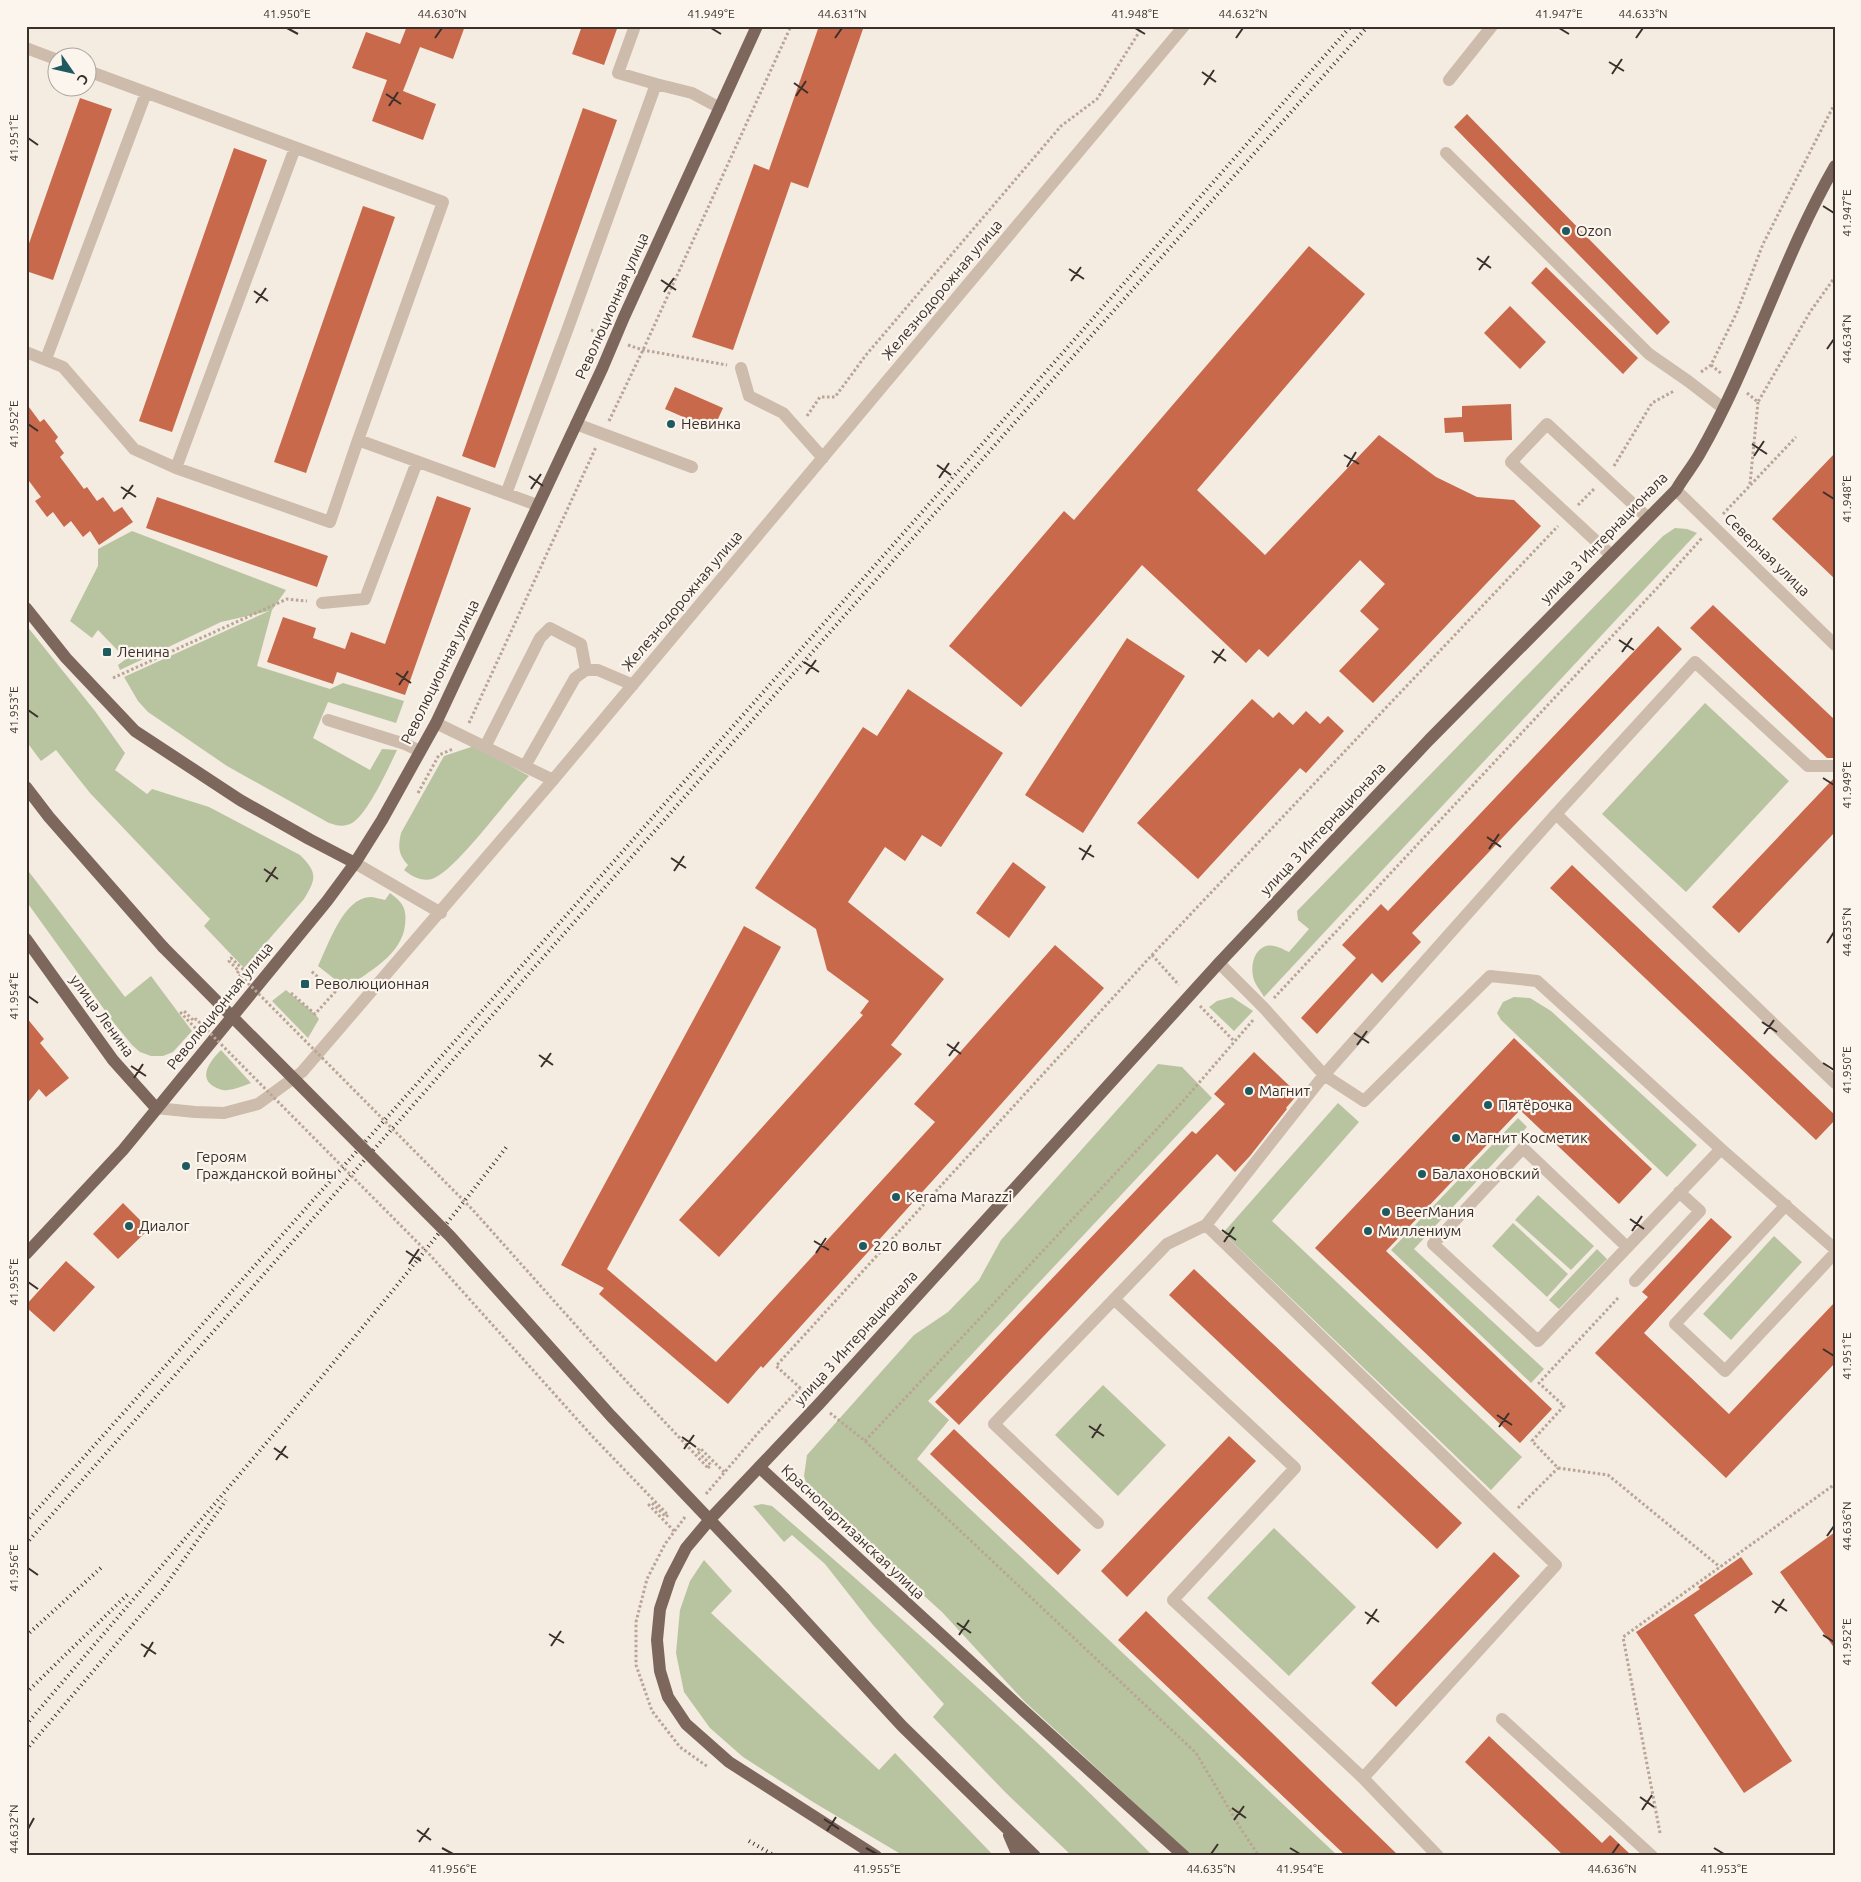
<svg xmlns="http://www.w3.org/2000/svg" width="1861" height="1882" viewBox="0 0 1861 1882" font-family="Ubuntu,sans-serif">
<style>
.green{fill:#b8c4a0}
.building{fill:#c8694b}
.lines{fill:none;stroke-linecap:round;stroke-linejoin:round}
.path{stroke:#b9a596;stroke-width:3;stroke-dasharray:2.5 2.5;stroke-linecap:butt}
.minor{stroke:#cdbbac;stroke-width:12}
.major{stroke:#7d675c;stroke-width:12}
.rail{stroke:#3b302b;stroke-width:4;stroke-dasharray:1 4;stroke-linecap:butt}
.path-bridge{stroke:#b9a596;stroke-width:3;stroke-dasharray:2.5 2.5;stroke-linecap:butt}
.major-bridge{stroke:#7d675c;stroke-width:12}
.ticks{fill:none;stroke:#3b302b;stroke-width:2}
.poi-dot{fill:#1f5a5e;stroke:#fbf5ee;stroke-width:2}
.labels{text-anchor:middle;stroke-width:4.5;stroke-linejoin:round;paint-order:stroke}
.poi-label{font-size:15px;fill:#3b302b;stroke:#fbf5ee;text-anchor:start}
.street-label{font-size:15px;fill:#3b302b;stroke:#fbf5ee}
.neatline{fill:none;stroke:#3b302b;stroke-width:2}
.ticks-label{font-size:12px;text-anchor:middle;fill:#3b302b}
</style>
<rect width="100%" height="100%" fill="#f4ebe1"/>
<!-- green -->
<path class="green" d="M 1675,528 L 1687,529 L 1697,533 L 1264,997 C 1261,991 1256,986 1254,980 C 1250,968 1253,950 1266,946 C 1275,944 1282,949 1289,952 L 1309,929 L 1298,920 L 1297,911 L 1663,536 Z
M 132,531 L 286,590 L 272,610 L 257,666 L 330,689 L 343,683 L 404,701 L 396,723 L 328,702 L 313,738 L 370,770 L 382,749 L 397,750 C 389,767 367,815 352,823 C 344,827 338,826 329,823 L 227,766 L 148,712 L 138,701 L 124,677 L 269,611 L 221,622 L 120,670 L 118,665 L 126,659 L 98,630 L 92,638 L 70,621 L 98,566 L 98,549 Z
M 26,625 L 95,711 L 125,753 L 115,770 L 147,794 L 152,789 L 209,807 L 300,855 C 317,872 317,878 304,899 L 244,968 L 204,926 L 210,919 L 90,793 L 56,750 L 41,761 L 26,741 Z
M 1705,703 L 1789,781 L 1686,892 L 1602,814 Z
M 474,746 L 529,776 C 510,796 454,873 432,879 C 422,882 411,876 404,870 L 408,865 C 398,854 398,847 401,833 L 444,756 Z
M 26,868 L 125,997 L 151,976 L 192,1031 L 173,1052 L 163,1056 L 151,1056 L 140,1052 L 132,1045 L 114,1023 L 26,901 Z
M 390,893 C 403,903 407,908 405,925 C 402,955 368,972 346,988 L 318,966 C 328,946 343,898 370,897 C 374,897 380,899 385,900 Z
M 286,990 L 315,1014 L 319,1019 L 308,1038 L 272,1001 Z
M 1232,997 L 1253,1011 L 1234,1031 L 1209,1007 L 1217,1001 Z
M 1514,997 L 1530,998 L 1551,1011 L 1697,1145 L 1667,1177 L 1501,1020 L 1497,1013 L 1503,1002 Z
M 221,1050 L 251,1083 C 243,1086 236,1089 228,1090 C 223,1091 218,1089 213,1086 C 198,1076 211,1060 221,1050 Z
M 1158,1064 L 1182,1067 L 1212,1098 L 928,1401 L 949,1420 L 917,1459 L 1338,1856 L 1192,1856 L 1024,1701 L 942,1612 L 809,1492 L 804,1476 L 807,1455 L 914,1335 L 948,1312 L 979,1280 L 1001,1240 Z
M 1338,1103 L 1359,1122 L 1272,1221 L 1522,1457 L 1491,1490 L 1223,1233 Z
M 1518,1118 L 1527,1127 L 1414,1249 L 1544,1369 L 1531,1383 L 1391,1250 Z
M 1538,1195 L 1594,1246 L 1571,1270 L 1515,1220 Z
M 1513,1223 L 1568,1274 L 1547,1297 L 1492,1246 Z
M 1774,1236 L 1802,1262 L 1731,1340 L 1703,1314 Z
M 1597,1249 L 1607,1259 L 1559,1309 L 1549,1300 Z
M 1103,1385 L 1166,1445 L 1118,1496 L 1055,1435 Z
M 762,1504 L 772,1506 C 903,1619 1032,1733 1153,1856 L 1072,1856 L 1006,1793 L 933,1717 L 944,1704 L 873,1625 L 825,1564 L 792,1535 L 784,1542 L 753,1506 Z
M 1274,1528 L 1356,1607 L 1289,1676 L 1207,1598 Z
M 704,1560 L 732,1591 L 711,1613 L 879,1770 L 895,1753 L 994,1856 L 904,1856 L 813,1802 L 743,1757 L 710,1728 L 684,1692 L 676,1653 L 680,1610 L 690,1581 Z"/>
<!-- building -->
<path class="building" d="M 407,26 L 465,26 L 453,59 L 420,47 L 403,91 L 436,104 L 423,140 L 372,121 L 387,80 L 352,68 L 366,32 L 400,44 Z
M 582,26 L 618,26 L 604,65 L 572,54 Z
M 819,26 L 864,26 L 808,188 L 791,182 L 733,350 L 692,337 L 754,164 L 769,170 Z
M 80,98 L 112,109 L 53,280 L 26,271 L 26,252 Z
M 583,108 L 617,120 L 495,468 L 462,456 Z
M 1467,114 L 1670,322 L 1657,335 L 1454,127 Z
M 234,148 L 267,160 L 172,432 L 139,421 Z
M 363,206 L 395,217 L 306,473 L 274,462 Z
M 1309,246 L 1365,294 L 1197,490 L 1265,555 L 1379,435 L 1436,477 L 1477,497 L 1514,500 L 1541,526 L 1373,703 L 1339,671 L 1379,629 L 1360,611 L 1385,584 L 1360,560 L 1268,657 L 1259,649 L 1246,663 L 1142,565 L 1021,707 L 949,646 L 1064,511 L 1074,520 Z
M 1546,267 L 1638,358 L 1623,374 L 1531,283 Z
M 1510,306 L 1546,342 L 1520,369 L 1484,333 Z
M 675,387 L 723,408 L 713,430 L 665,409 Z
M 26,403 L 40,422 L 44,419 L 58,437 L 55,441 L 64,453 L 60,457 L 84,489 L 87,487 L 97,501 L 103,497 L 114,512 L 122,507 L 133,522 L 99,545 L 90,531 L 83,537 L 71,521 L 64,527 L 53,512 L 47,517 L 35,501 L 41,497 L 26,477 Z
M 1511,404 L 1512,440 L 1464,442 L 1463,432 L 1445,433 L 1444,418 L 1462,417 L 1462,406 Z
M 1835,453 L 1835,579 L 1772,519 Z
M 437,496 L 471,508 L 405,695 L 337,672 L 333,684 L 267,662 L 283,617 L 316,628 L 313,638 L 345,649 L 351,632 L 385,644 Z
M 157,497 L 328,556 L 317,587 L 146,528 Z
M 1713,605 L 1835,720 L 1835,758 L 1827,758 L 1690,628 Z
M 1658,626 L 1682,649 L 1412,933 L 1421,942 L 1382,983 L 1372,973 L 1317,1034 L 1301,1018 L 1356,958 L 1342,945 L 1381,904 L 1388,911 Z
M 1127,638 L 1185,676 L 1083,833 L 1025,795 Z
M 908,689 L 1003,753 L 941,847 L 922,835 L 905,861 L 885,847 L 848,902 L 944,979 L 891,1045 L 902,1054 L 719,1257 L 679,1220 L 863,1015 L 860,1013 L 869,1001 L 827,970 L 816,929 L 755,888 L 863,727 L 877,736 Z
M 1252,699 L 1273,718 L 1279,712 L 1293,725 L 1306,711 L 1320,724 L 1328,716 L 1344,731 L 1306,773 L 1300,768 L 1198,879 L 1137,823 Z
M 1835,777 L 1835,832 L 1739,933 L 1712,907 Z
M 1013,862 L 1046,887 L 1009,938 L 976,913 Z
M 1572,865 L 1835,1115 L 1835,1120 L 1816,1140 L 1550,888 Z
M 744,926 L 781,947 L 607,1269 L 716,1362 L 935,1122 L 914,1104 L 1055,945 L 1104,988 L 963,1147 L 763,1368 L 761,1366 L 728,1404 L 599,1294 L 604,1288 L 561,1265 Z
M 26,1017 L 44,1039 L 40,1043 L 69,1078 L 46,1097 L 39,1089 L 26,1105 Z
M 1514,1038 L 1652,1169 L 1619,1204 L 1520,1110 L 1386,1251 L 1552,1409 L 1520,1443 L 1315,1248 Z
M 1254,1052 L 1298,1094 L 1286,1108 L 1287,1109 L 1250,1156 L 1235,1172 L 1217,1154 L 959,1425 L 935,1402 L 1192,1131 L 1196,1134 L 1225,1104 L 1214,1094 Z
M 123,1203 L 149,1229 L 118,1259 L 93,1234 Z
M 1711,1218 L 1732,1237 L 1644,1333 L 1729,1414 L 1835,1302 L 1835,1363 L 1726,1478 L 1595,1353 L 1648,1297 L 1642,1292 Z
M 66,1261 L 95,1287 L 54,1332 L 26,1307 L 26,1305 Z
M 1194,1269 L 1462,1523 L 1437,1549 L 1169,1295 Z
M 954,1429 L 1081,1550 L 1058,1575 L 930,1454 Z
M 1229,1436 L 1256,1461 L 1127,1597 L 1101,1571 Z
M 1835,1532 L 1835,1649 L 1780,1572 Z
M 1494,1552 L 1520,1576 L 1396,1707 L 1371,1683 Z
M 1741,1557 L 1753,1574 L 1694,1615 L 1792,1761 L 1744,1793 L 1636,1632 L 1700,1589 L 1698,1587 Z
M 1146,1611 L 1399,1856 L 1346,1856 L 1118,1640 Z
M 1489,1736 L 1602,1843 L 1610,1835 L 1632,1856 L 1564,1856 L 1465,1762 Z"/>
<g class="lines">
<!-- path -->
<path class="path" d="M 591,330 L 602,334
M 628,345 L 643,350 L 727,365
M 1711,365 L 1722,374
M 1701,372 L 1711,365 L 1737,312 L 1763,244 L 1835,103
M 1747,393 L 1758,402 L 1810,312 L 1835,277
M 807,416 L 820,397 L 835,397 L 866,355 L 1061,126 L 1097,99 L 1143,26
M 609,421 L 643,350 L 791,26
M 1614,466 L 1652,403 L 1674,391
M 1750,484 L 1758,402
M 1578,505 L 1595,488
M 1723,514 L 1796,437
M 113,678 L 287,599 L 307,601
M 469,723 L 596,447
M 418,793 L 439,755 L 453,749
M 1152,955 L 1179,985
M 241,976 L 237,973 L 239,971 L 229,961 L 231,958 L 247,973
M 291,993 L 315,1014 L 335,992 L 310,970
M 1274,998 L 1659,586 L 1702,538
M 1200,1006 L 1234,1041
M 199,1032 L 181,1013 L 184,1011 L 194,1021 L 196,1019 L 200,1023
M 1618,1298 L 1539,1383 L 1564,1406 L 1532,1441 L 1558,1468 L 1608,1475 L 1720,1567
M 808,1395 L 776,1366 L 1152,955 L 1558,526
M 830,1413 L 865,1441 L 1196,1753 L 1241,1829 L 1259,1856
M 865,1441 L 1185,1099 L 1254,1019
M 708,1468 L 711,1465 L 697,1451 L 700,1448 L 724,1472
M 706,1494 L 758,1433 L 800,1388
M 1518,1508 L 1558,1468
M 668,1515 L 666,1517 L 652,1503 L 649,1505 L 674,1531
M 685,1517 L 665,1544 L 647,1579 L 636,1622 L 636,1665 L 652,1711 L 680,1747 L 708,1767
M 1660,1833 L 1623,1637 L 1835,1484"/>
<!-- minor -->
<path class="minor" d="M 635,26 L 618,73 L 656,84
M 26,48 L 58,60
M 88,71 L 443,202 L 358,440
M 1449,80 L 1492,26
M 1446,153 L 1649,354 L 1688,381 L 1723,408
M 26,352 L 63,367 L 134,449 L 176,468 L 330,522 L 358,440 L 537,505
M 46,359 L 146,93
M 741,368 L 749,396 L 783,413 L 823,458
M 576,424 L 692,467
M 176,468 L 295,148
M 1676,490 L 1835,645
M 506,494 L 568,328 L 656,84 L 692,93 L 720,108
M 1611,555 L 1511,462 L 1547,424 L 1648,518
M 322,603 L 365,599 L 417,462
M 328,720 L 405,744 L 420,751
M 436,723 L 553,780
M 485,747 L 540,638 L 550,628 L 581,644 L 586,670
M 525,766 L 575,678 L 586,670 L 598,670 L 633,685
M 1556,814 L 1835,1083
M 355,863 L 441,913
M 1219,963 L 1264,1008 L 1324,1075 L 1364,1101 L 1490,976 L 1537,981 L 1721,1149 L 1538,1341 L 1433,1244 L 1523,1148 L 1627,1247
M 156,1108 L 195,1112 L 224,1113 L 258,1104 L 302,1072 L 553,780 L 1184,26
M 1721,1149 L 1835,1249
M 1786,1205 L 1675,1324 L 1725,1371 L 1835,1253
M 1206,1225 L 1556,1565 L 1363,1778 L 1438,1856
M 1635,1281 L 1700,1211 L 1679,1192
M 1114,1299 L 1295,1468 L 1173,1600 L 1363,1778
M 1098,1523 L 994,1424 L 1167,1244 L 1206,1225 L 1324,1075 L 1556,814 L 1695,662 L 1808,766 L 1835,766
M 1502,1719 L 1652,1856"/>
<!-- major -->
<path class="major" d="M 26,608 L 66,658 L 135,731 L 240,800 L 309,839 L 355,863
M 26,787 L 49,817 L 163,947
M 26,939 L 113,1060 L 156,1108
M 26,1254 L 123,1150 L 327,901 L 355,863 L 382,820 L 436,723 L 602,369 L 624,317 L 757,26
M 759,1467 L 1023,1710 L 1184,1856
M 785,1599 L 902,1726 L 1035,1856
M 1009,1835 L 1018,1856
M 876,1856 L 729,1762 L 686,1724 L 668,1697 L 660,1671 L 657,1640 L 660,1609 L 670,1579 L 686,1548 L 712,1517 L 819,1404 L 1219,963 L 1429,740 L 1676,490 C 1683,478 1692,467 1699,455 C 1752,363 1782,258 1835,166"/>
<!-- rail -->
<path class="rail" d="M 26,1522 L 473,1021 L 1351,26
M 26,1544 L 1092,335 L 1368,26
M 26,1636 L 103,1566
M 26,1693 L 130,1592
M 26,1725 C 189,1533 355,1344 508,1145
M 26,1750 L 163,1589 L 226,1500
M 749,1841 L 775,1856"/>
<!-- path-bridge -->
<path class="path-bridge" d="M 241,976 L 472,1209 L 613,1367 L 708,1468
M 200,1023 L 430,1255 L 592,1436 L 668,1515"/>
<!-- major-bridge -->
<path class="major-bridge" d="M 163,947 L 450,1236 L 611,1416 L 785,1599"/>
</g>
<!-- ticks -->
<path class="ticks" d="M 287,28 L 298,34M 711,28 L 721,34M 1135,28 L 1145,34M 1559,28 L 1569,34M 435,38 L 442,28M 835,38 L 842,28M 1236,38 L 1243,28M 1636,38 L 1643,28M 1609,62 L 1624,71M 1202,72 L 1216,82M 1612,74 L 1622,59M 794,83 L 808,93M 1204,85 L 1214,70M 386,94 L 401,104M 796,96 L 806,81M 389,106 L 398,92M 28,138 L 38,145M 1823,206 L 1834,213M 1477,258 L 1491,268M 1069,269 L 1084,279M 1479,270 L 1489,256M 661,280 L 676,290M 1071,281 L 1081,267M 254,291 L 268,301M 664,292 L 674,278M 256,303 L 266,288M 1827,349 L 1834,339M 28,424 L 38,431M 1752,444 L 1767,454M 1344,455 L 1359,464M 1754,456 L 1764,441M 937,465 L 951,475M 1347,467 L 1356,452M 529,476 L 543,486M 939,478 L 949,463M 121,487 L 136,497M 531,489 L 541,474M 1823,492 L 1834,499M 123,499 L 133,485M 1619,640 L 1634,650M 1212,651 L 1226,661M 1622,652 L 1632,638M 804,662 L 819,672M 1214,663 L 1224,649M 396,673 L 411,683M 806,674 L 816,660M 399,685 L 408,671M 28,710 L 38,717M 1823,778 L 1834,785M 1487,837 L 1501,847M 1079,848 L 1094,857M 1489,849 L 1499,834M 671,858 L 686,868M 1082,860 L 1091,845M 264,869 L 278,879M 674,871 L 684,856M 266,882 L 276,867M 1827,943 L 1834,932M 28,996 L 38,1003M 1762,1022 L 1777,1032M 1354,1033 L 1369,1043M 1764,1034 L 1774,1020M 947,1044 L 961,1054M 1357,1045 L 1367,1031M 539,1055 L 553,1065M 949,1056 L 959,1042M 1823,1063 L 1834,1070M 131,1066 L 146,1076M 541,1067 L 551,1053M 134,1078 L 143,1064M 1630,1219 L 1644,1229M 1222,1230 L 1236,1240M 1632,1231 L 1642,1216M 814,1241 L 829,1250M 1224,1242 L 1234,1227M 406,1251 L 421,1261M 816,1253 L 826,1238M 409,1264 L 419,1249M 28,1282 L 38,1289M 1823,1349 L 1834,1356M 1497,1415 L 1512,1425M 1089,1426 L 1104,1436M 1499,1427 L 1509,1413M 682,1437 L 696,1447M 1092,1438 L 1101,1424M 274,1448 L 288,1458M 684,1449 L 694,1435M 276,1460 L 286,1446M 1827,1536 L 1834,1526M 28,1568 L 38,1575M 1772,1601 L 1787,1611M 1365,1612 L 1379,1622M 1775,1613 L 1784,1599M 957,1623 L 971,1633M 1367,1624 L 1377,1609M 549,1634 L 564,1643M 959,1635 L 969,1620M 1823,1635 L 1834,1642M 141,1644 L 156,1654M 551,1646 L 561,1631M 144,1657 L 153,1642M 1640,1797 L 1654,1807M 1232,1808 L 1246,1818M 1642,1810 L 1652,1795M 824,1819 L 839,1829M 1234,1820 L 1244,1806M 28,1829 L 34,1818M 417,1830 L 431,1840M 827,1831 L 836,1817M 419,1842 L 429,1828M 442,1848 L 453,1854M 866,1848 L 877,1854M 1290,1848 L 1300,1854M 1714,1848 L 1724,1854M 1211,1854 L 1218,1844M 1612,1854 L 1619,1844"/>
<!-- markers -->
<g class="poi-dot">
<circle cx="1566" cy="231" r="5"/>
<circle cx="671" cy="424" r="5"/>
<rect x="102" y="647" width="10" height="10" rx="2.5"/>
<rect x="300" y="979" width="10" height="10" rx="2.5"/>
<circle cx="1249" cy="1091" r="5"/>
<circle cx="1488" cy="1105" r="5"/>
<circle cx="1456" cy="1138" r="5"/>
<circle cx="186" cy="1166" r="5"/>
<circle cx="1422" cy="1174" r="5"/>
<circle cx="896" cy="1197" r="5"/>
<circle cx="1386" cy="1212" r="5"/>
<circle cx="129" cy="1226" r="5"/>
<circle cx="1368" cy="1231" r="5"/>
<circle cx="863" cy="1246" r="5"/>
</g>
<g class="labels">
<!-- poi labels -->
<g class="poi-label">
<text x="1576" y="236">Ozon</text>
<text x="681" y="429">Невинка</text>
<text x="117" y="657">Ленина</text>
<text x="315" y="989">Революционная</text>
<text x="1259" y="1096">Магнит</text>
<text x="1498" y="1110">Пятёрочка</text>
<text x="1466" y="1143">Магнит Косметик</text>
<text x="196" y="1162">Героям<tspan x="196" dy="17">Гражданской войны</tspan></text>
<text x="1432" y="1179">Балахоновский</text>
<text x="906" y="1202">Kerama Marazzi</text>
<text x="1396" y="1217">BeerМания</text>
<text x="139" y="1231">Диалог</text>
<text x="1378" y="1236">Миллениум</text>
<text x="873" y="1251">220 вольт</text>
</g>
<!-- street labels -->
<g class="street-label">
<text transform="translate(942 290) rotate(-50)" y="5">Железнодорожная улица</text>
<text transform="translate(612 306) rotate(-66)" y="5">Революционная улица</text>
<text transform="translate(1604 538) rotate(-46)" y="5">улица 3 Интернационала</text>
<text transform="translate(1767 555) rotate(44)" y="5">Северная улица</text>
<text transform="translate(682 601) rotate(-50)" y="5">Железнодорожная улица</text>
<text transform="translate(440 672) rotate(-64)" y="5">Революционная улица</text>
<text transform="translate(1323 829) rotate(-47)" y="5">улица 3 Интернационала</text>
<text transform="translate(220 1006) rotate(-51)" y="5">Революционная улица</text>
<text transform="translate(102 1016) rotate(54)" y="5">улица Ленина</text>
<text transform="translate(856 1338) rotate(-48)" y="5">улица 3 Интернационала</text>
<text transform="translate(853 1532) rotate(43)" y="5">Краснопартизанская улица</text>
</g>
</g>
<!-- border -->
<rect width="1861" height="1882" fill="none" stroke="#fbf5ee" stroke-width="55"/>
<!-- north arrow -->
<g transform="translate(72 72) rotate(124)"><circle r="24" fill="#fbf5ee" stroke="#aea6a0"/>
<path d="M0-4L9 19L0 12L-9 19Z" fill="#1f5a5e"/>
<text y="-8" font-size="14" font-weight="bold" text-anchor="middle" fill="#3b302b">С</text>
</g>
<rect x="28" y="28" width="1806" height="1826" class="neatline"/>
<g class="ticks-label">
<text x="287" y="18">41.950°E</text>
<text x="442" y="18">44.630°N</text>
<text x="711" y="18">41.949°E</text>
<text x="842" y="18">44.631°N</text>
<text x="1135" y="18">41.948°E</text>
<text x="1243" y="18">44.632°N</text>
<text x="1559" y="18">41.947°E</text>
<text x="1643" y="18">44.633°N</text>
<text transform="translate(14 138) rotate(-90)" y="4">41.951°E</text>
<text transform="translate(1847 213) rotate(-90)" y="4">41.947°E</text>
<text transform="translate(1847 339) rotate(-90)" y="4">44.634°N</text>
<text transform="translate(14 424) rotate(-90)" y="4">41.952°E</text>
<text transform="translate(1847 499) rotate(-90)" y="4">41.948°E</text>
<text transform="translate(14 710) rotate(-90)" y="4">41.953°E</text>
<text transform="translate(1847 785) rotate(-90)" y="4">41.949°E</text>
<text transform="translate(1847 932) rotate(-90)" y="4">44.635°N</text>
<text transform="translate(14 996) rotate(-90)" y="4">41.954°E</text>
<text transform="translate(1847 1070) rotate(-90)" y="4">41.950°E</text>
<text transform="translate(14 1282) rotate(-90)" y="4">41.955°E</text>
<text transform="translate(1847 1356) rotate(-90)" y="4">41.951°E</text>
<text transform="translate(1847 1526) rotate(-90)" y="4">44.636°N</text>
<text transform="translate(14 1568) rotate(-90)" y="4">41.956°E</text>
<text transform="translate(1847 1642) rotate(-90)" y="4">41.952°E</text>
<text transform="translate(14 1829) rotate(-90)" y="4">44.632°N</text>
<text x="453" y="1873">41.956°E</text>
<text x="877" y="1873">41.955°E</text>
<text x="1211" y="1873">44.635°N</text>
<text x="1300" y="1873">41.954°E</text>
<text x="1612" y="1873">44.636°N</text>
<text x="1724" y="1873">41.953°E</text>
</g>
</svg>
